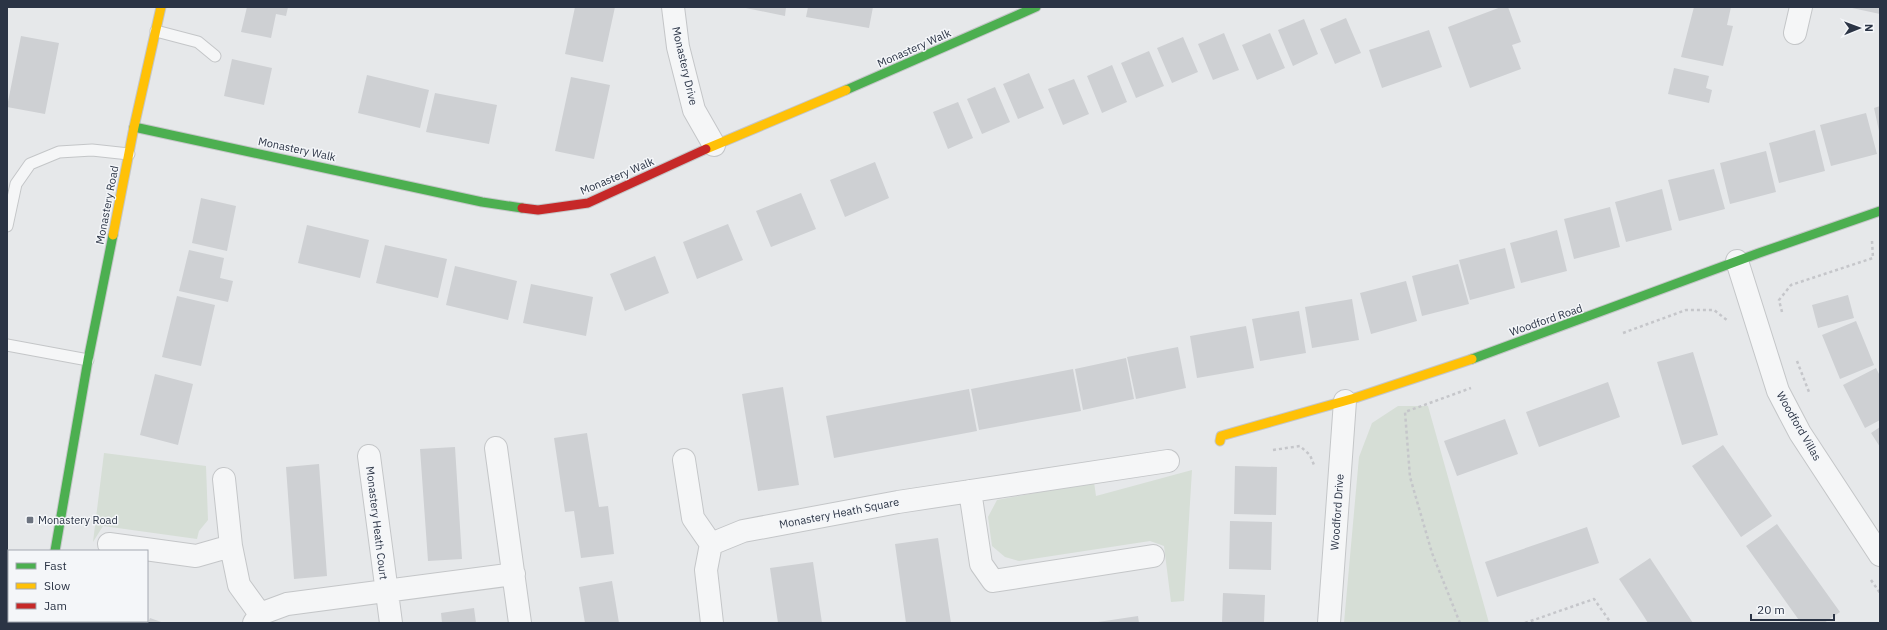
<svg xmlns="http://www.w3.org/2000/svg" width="1887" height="630" viewBox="0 0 1887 630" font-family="'IBM Plex Sans',sans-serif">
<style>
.green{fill:#d6ded6}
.building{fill:#ced0d3}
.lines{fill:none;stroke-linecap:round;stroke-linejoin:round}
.lane-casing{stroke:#c4c6c8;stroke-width:13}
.street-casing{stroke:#c4c6c8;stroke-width:24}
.fast-casing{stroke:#c4c6c8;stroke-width:11}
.slow-casing{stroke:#c4c6c8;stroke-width:11}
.jam-casing{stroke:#c4c6c8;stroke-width:11}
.path{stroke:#c5c6ca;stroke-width:2.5;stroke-dasharray:3 3;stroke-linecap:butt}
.lane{stroke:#f5f6f7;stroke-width:11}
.street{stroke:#f5f6f7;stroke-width:22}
.fast{stroke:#4caf50;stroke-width:9}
.slow{stroke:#ffc107;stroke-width:9}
.jam{stroke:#c62828;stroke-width:9}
.poi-dot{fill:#6c737f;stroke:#f4f6f9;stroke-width:1.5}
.labels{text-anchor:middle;stroke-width:3;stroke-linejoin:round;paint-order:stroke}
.street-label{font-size:11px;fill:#2b3445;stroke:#f4f6f9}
.poi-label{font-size:11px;fill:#2b3445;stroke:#f4f6f9;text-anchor:start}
</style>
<rect width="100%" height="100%" fill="#e6e8ea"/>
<!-- green -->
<path class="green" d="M 1398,406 L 1428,406 L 1489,623 L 1344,623 L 1359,457 L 1372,423 Z
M 104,453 L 206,466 L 208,520 L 199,531 L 197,539 L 103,526 L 93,542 Z
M 1192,470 L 1184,601 L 1171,602 L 1164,546 L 1150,541 L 1019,561 L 1005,557 L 992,546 L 988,517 L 997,500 L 1094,482 L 1096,496 Z"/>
<!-- building -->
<path class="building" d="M 247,7 L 288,7 L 286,16 L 276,14 L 271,38 L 241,32 Z
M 575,7 L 615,7 L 603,62 L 565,54 Z
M 741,7 L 786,7 L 785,16 Z
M 808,7 L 873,7 L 869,28 L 806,17 Z
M 1501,7 L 1508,7 L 1521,42 L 1512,45 L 1521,69 L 1470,88 L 1448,27 Z
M 1694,7 L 1731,7 L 1727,25 L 1733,26 L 1723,66 L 1681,57 Z
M 1852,7 L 1880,7 L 1880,14 L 1852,8 Z
M 1346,18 L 1361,53 L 1335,64 L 1320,29 Z
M 1304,19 L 1318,54 L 1293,66 L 1278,30 Z
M 1429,30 L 1442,67 L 1382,88 L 1369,50 Z
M 1224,33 L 1239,70 L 1213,80 L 1198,44 Z
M 1270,33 L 1285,68 L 1257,80 L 1242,45 Z
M 21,36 L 59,43 L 45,114 L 7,107 Z
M 1183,37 L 1198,72 L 1172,83 L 1157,48 Z
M 1149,51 L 1164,86 L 1136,98 L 1121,63 Z
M 232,59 L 272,68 L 264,105 L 224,96 Z
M 1112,65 L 1127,102 L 1102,113 L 1087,76 Z
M 1674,68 L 1709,76 L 1706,88 L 1712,90 L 1709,103 L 1668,94 Z
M 1029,73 L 1044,108 L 1018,119 L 1003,84 Z
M 367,75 L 429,90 L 420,128 L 358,113 Z
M 571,77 L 610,85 L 594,159 L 555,151 Z
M 1074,79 L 1089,114 L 1063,125 L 1048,89 Z
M 995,87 L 1010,122 L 982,134 L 967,99 Z
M 435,93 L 497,105 L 489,144 L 426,132 Z
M 958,102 L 973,138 L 948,149 L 933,112 Z
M 1880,106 L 1880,131 L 1879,131 L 1874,108 Z
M 1866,113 L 1877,154 L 1831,166 L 1820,125 Z
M 1815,130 L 1825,171 L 1779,183 L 1769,143 Z
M 1766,151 L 1776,192 L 1730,204 L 1720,163 Z
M 875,162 L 889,198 L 845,217 L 830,180 Z
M 1714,169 L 1725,209 L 1679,221 L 1668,180 Z
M 1662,189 L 1672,230 L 1626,242 L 1615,202 Z
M 801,193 L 816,229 L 771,247 L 756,211 Z
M 201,198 L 236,206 L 227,251 L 192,243 Z
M 1610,207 L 1620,247 L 1574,259 L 1564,219 Z
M 728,224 L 743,260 L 697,279 L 683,242 Z
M 307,225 L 369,240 L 360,278 L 298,263 Z
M 1557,230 L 1567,271 L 1521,283 L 1510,243 Z
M 385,245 L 447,259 L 438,298 L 376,283 Z
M 1505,248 L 1515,288 L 1470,300 L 1459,260 Z
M 189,250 L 224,258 L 220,278 L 233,281 L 228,302 L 179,291 Z
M 655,256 L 669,293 L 625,311 L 610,274 Z
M 1458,264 L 1469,304 L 1422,316 L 1412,276 Z
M 455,266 L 517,281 L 508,320 L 446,305 Z
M 1406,281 L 1417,321 L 1371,334 L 1360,293 Z
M 531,284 L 593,297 L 586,336 L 523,323 Z
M 1848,295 L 1854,318 L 1818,328 L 1812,305 Z
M 177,296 L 215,305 L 201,366 L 162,357 Z
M 1352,299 L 1359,340 L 1312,348 L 1305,307 Z
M 1299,311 L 1306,353 L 1260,361 L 1252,319 Z
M 1856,321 L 1874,365 L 1840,379 L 1822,335 Z
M 1246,326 L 1254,368 L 1197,378 L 1190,336 Z
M 1178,347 L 1186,388 L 1136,399 L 1127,357 Z
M 1693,352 L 1718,435 L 1682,445 L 1657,362 Z
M 1126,358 L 1134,399 L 1083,410 L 1075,369 Z
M 1876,368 L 1880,376 L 1880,420 L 1865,428 L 1843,385 Z
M 1073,369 L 1081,411 L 979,430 L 971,389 Z
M 155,374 L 193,384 L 178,445 L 140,435 Z
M 1608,382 L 1620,417 L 1539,447 L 1526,412 Z
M 783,387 L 799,485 L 758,491 L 742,394 Z
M 969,389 L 977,431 L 834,458 L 826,416 Z
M 1505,419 L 1518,454 L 1457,476 L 1444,441 Z
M 1880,427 L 1880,447 L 1871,433 Z
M 587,433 L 599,507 L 608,506 L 614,554 L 581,558 L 574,511 L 565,512 L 554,438 Z
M 1723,445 L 1772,516 L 1741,537 L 1692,466 Z
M 455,447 L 462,559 L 428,561 L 420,449 Z
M 319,464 L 327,576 L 294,579 L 286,467 Z
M 1235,466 L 1277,467 L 1276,515 L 1234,514 Z
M 1230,521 L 1272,522 L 1271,570 L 1229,569 Z
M 1777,524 L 1840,612 L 1824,623 L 1801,623 L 1746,546 Z
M 1587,527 L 1599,563 L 1497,597 L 1485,562 Z
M 938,538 L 951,623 L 906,623 L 895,544 Z
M 1650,558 L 1662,576 L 1693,623 L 1648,623 L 1643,615 L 1619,579 Z
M 813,562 L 822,623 L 778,623 L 770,568 Z
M 612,581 L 619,623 L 585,623 L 579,587 Z
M 1223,593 L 1265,595 L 1264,623 L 1222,623 Z
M 474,608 L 476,623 L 442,623 L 441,613 Z
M 1138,616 L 1139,623 L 1098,623 L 1098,622 Z
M 150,618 L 164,623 L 148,623 Z
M 105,621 L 145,621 L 144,623 L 104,623 Z"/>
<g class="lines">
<!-- lane casing -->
<g class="lane-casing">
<path id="lane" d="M 156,31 L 198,42 L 215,56
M 7,226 L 16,184 L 30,164 L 59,152 L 92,150 L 129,154
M 7,345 L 88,360"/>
</g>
<!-- street casing -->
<g class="street-casing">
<path id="street" d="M 673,7 L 678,47 L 694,110 L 714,145
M 1795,33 L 1801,7
M 1737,261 L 1778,391 L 1800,433 L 1880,555
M 496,448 L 520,623
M 369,456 L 391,623
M 684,460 L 693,518 L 711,544
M 224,479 L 231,546 L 239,585 L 260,614
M 970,491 L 981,564 L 993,581 L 1153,556
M 109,544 L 196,556 L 231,546
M 711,544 L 743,531 L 898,502 L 1168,461
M 711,544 L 706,570 L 712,623
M 254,623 L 260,614 L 287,604 L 514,574
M 1329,623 L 1345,401"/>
</g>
<!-- fast casing -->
<g class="fast-casing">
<path id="fast" d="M 846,90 L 1036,7
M 134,127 L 482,202 L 522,208
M 1472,359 L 1759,253 L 1880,211
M 55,551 L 88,360 L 113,235
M 42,621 L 42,623"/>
</g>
<!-- slow casing -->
<g class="slow-casing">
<path id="slow" d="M 706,149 L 846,90
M 113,235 L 134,127 L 161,7
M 1220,441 L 1221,436 L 1355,398 L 1472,359"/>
</g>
<!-- jam casing -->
<g class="jam-casing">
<path id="jam" d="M 522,208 L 538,210 L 588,203 L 706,149"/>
</g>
<!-- path -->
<path class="path" d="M 1782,312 L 1779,300 L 1791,285 L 1873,258 L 1872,241
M 1623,333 L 1686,310 L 1714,310 L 1728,321
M 1797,361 L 1809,392
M 1273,450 L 1300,446 L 1310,455 L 1314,465
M 7,577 L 7,579
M 1871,580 L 1880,593
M 7,595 L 9,595
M 1460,623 L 1432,553 L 1410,477 L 1405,412 L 1471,388
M 1525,623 L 1594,599 L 1611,623"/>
<!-- lane -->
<use href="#lane" class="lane"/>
<!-- street -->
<use href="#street" class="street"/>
<!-- fast -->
<use href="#fast" class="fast"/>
<!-- slow -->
<use href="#slow" class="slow"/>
<!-- jam -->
<use href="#jam" class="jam"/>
</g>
<!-- markers -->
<rect class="poi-dot" x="26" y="516" width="8" height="8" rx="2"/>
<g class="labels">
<!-- street labels -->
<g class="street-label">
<text transform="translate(914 48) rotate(-24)" y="4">Monastery Walk</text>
<text transform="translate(685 66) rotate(77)" y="4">Monastery Drive</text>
<text transform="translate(297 149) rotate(12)" y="4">Monastery Walk</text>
<text transform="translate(617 176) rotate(-23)" y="4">Monastery Walk</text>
<text transform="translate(107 205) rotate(-79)" y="4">Monastery Road</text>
<text transform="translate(1546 320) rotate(-19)" y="4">Woodford Road</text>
<text transform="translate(1799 426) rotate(60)" y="4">Woodford Villas</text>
<text transform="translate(1337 512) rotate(-86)" y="4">Woodford Drive</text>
<text transform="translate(839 513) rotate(-11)" y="4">Monastery Heath Square</text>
<text transform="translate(377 523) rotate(83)" y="4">Monastery Heath Court</text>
</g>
<!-- poi labels -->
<g class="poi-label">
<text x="38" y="524">Monastery Road</text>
</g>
</g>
<!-- border -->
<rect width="1887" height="630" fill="none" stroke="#2b3445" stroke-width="16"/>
<!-- legend -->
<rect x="8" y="550" width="140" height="72" fill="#f4f6f9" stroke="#a4a8b1"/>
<rect x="16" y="563" width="20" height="6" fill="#4caf50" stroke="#a4a8b1"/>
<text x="44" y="570" font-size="12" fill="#2b3445">Fast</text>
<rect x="16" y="583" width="20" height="6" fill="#ffc107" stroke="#a4a8b1"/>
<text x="44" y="590" font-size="12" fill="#2b3445">Slow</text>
<rect x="16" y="603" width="20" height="6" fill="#c62828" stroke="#a4a8b1"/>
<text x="44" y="610" font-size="12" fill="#2b3445">Jam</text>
<!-- north arrow -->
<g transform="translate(1859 28) rotate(89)" stroke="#f4f6f9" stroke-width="3" paint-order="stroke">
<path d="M0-3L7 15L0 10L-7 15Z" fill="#2b3445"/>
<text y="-6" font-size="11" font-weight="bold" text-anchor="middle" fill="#2b3445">N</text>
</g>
<!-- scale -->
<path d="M1751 614v6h83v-6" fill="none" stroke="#2b3445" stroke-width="2"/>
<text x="1757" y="614" font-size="12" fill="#2b3445" stroke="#f4f6f9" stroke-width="3" paint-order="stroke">20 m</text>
</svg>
